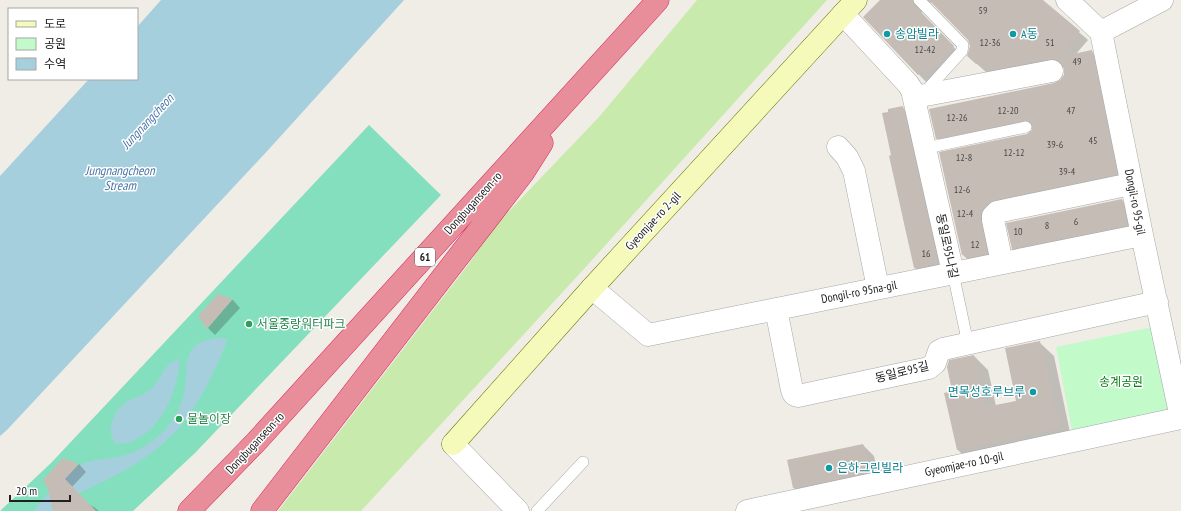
<svg xmlns="http://www.w3.org/2000/svg" width="1181" height="511" viewBox="0 0 1181 511" font-family="'PT Sans Narrow','Noto Sans KR',sans-serif">
<style>
.grass{fill:#c8eaac}
.park{fill:#c3faca}
.pitch{fill:#84dfbf}
.water{fill:#a6cfde}
.shadow{fill:#0003}
.building{fill:#c5bdb5}
.lines{fill:none;stroke-linecap:round;stroke-linejoin:round}
.lane-casing{stroke:#a7a7a7;stroke-width:12}
.street-casing{stroke:#a7a7a7;stroke-width:23}
.secondary-casing{stroke:#687904;stroke-width:23}
.highway-casing{stroke:#dc255d;stroke-width:23}
.lane{stroke:#fff;stroke-width:11}
.street{stroke:#fff;stroke-width:22}
.secondary{stroke:#f5faba;stroke-width:22}
.highway{stroke:#e88e9b;stroke-width:22}
.culture-dot{fill:#0f9aa8;stroke:#fff;stroke-width:1.5}
.leisure-dot{fill:#2e9e5b;stroke:#fff;stroke-width:1.5}
.labels{text-anchor:middle;stroke-width:3;stroke-linejoin:round;paint-order:stroke}
.number-label{font-size:10px;fill:#494745}
.shield{fill:#fff;stroke:#636363;stroke-width:1}
.shield-label{font-size:11px;font-weight:bold;fill:#202020}
.culture-label{font-size:12px;fill:#0d838f;stroke:#fff;text-anchor:start}
.street-label{font-size:12px;fill:#202020;stroke:#fff}
.leisure-label{font-size:12px;fill:#27864d;stroke:#fff;text-anchor:start}
.park-label{font-size:12px;fill:#0b8019;stroke:#fff}
.water-label{font-size:13px;font-style:italic;fill:#4875a9;stroke:#fff}
</style>
<rect width="100%" height="100%" fill="#f0ede6"/>
<!-- grass -->
<path class="grass" d="M 697,0 L 827,0 L 583,270 L 361,511 L 278,511 L 468,265 L 492,229 L 599,117 Z"/>
<!-- park -->
<path class="park" d="M 1162,325 L 1181,418 L 1074,441 L 1056,347 Z"/>
<!-- pitch -->
<path class="pitch" d="M 369,125 L 441,195 L 195,453 L 133,511 L 0,511 L 51,463 Z"/>
<!-- water -->
<path class="water" d="M 161,0 L 404,0 L 270,148 L 7,430 L 0,436 L 0,176 L 89,79 L 137,79 L 137,27 Z
M 216,338 L 224,338 L 227,340 C 223,353 217,365 211,377 C 188,425 164,449 116,475 C 94,487 73,493 54,511 L 34,511 C 45,496 70,468 88,462 C 100,458 114,459 126,455 C 140,451 154,441 164,431 C 174,421 181,407 184,394 C 188,379 183,358 194,347 C 200,341 209,340 216,338 Z
M 179,359 C 180,367 178,373 176,381 C 170,407 155,433 128,443 C 124,444 120,443 116,444 C 105,432 113,412 125,403 C 134,397 144,396 152,388 C 163,378 163,363 179,359 Z"/>
<!-- shadow -->
<path class="shadow" d="M 881,0 L 1042,0 L 1088,40 L 1076,54 L 1091,51 L 1100,60 L 1125,183 L 1003,208 L 995,262 L 972,264 L 963,255 L 940,153 L 1028,135 L 1036,128 L 945,147 L 937,138 L 1061,81 L 1065,75 L 1065,67 L 986,72 L 968,56 L 971,46 L 969,40 L 934,4 L 927,1 L 921,7 L 922,14 L 962,56 L 927,83 L 864,17 Z
M 902,107 L 910,115 L 945,271 L 923,276 L 915,268 L 904,222 L 892,156 Z
M 1122,200 L 1129,208 L 1134,233 L 1020,256 L 1013,248 Z
M 218,295 L 233,300 L 240,308 L 215,335 L 208,328 Z
M 1039,342 L 1054,356 L 1072,442 L 972,464 L 957,449 L 953,392 L 974,356 L 988,370 L 996,406 L 1017,401 Z
M 863,445 L 874,456 L 880,483 L 805,499 L 794,488 L 788,460 Z
M 79,464 L 86,472 L 72,487 L 89,505 L 94,507 L 99,511 L 54,511 L 49,488 Z"/>
<!-- building -->
<path class="building" d="M 880,0 L 912,0 L 914,5 L 954,46 L 930,71 L 926,67 L 918,75 L 863,17 Z
M 929,0 L 1043,0 L 1080,31 L 1058,57 L 1092,50 L 1117,174 L 994,200 L 989,203 L 982,211 L 980,216 L 987,254 L 967,258 L 966,255 L 962,255 L 939,152 L 1027,134 L 1032,130 L 1033,125 L 1029,121 L 1025,120 L 936,139 L 929,109 L 1054,83 L 1060,80 L 1064,75 L 1064,69 L 1061,63 L 1056,59 L 1050,59 L 990,70 L 989,62 L 976,64 L 967,56 L 970,46 L 968,40 Z
M 903,106 L 938,264 L 914,268 L 889,156 L 891,155 L 882,113 L 888,112 L 888,109 Z
M 1122,199 L 1127,225 L 1012,249 L 1006,223 Z
M 218,294 L 233,299 L 207,329 L 198,316 Z
M 1040,341 L 1059,428 L 957,450 L 944,393 L 952,391 L 947,367 L 949,360 L 974,355 L 985,407 L 1016,401 L 1005,348 Z
M 863,444 L 870,472 L 793,488 L 787,460 Z
M 63,458 L 79,464 L 65,479 L 96,511 L 53,511 L 48,489 L 43,480 Z"/>
<g class="lines">
<!-- lane casing -->
<g class="lane-casing">
<path id="lane" d="M 919,0 L 963,45 L 962,51 L 925,92
M 926,148 L 1026,127
M 953,273 L 968,344
M 537,511 L 583,462"/>
</g>
<!-- street casing -->
<g class="street-casing">
<path id="street" d="M 1067,0 L 1101,32 L 1142,235 L 1181,418
M 843,14 L 908,84 L 912,90 L 953,273
M 1101,32 L 1162,0
M 915,97 L 1052,71
M 838,147 L 847,157 L 854,171 L 878,288
M 1002,263 L 993,220 L 993,216 L 997,212 L 1131,184
M 592,288 L 648,335 L 1142,235
M 776,309 L 791,385 C 792,390 792,395 798,396 L 929,368 L 935,363 L 939,351 L 943,349 L 1157,302
M 453,444 L 518,511
M 747,511 L 1181,418"/>
</g>
<!-- secondary casing -->
<g class="secondary-casing">
<path id="secondary" d="M 453,444 L 592,288 L 856,0"/>
</g>
<!-- highway casing -->
<g class="highway-casing">
<path id="highway" d="M 189,511 L 256,442 L 658,0
M 262,511 L 523,173 L 542,143"/>
</g>
<!-- lane -->
<use href="#lane" class="lane"/>
<!-- street -->
<use href="#street" class="street"/>
<!-- secondary -->
<use href="#secondary" class="secondary"/>
<!-- highway -->
<use href="#highway" class="highway"/>
</g>
<!-- markers -->
<g class="culture-dot">
<circle cx="887" cy="34" r="4"/>
<circle cx="1013" cy="34" r="4"/>
<circle cx="1033" cy="392" r="4"/>
<circle cx="829" cy="468" r="4"/>
</g>
<g class="leisure-dot">
<circle cx="249" cy="324" r="4"/>
<circle cx="179" cy="419" r="4"/>
</g>
<g class="labels">
<!-- number labels -->
<g class="number-label">
<text x="983" y="14">59</text>
<text x="990" y="46">12-36</text>
<text x="1050" y="46">51</text>
<text x="925" y="53">12-42</text>
<text x="1077" y="65">49</text>
<text x="1008" y="114">12-20</text>
<text x="1071" y="114">47</text>
<text x="957" y="121">12-26</text>
<text x="1093" y="144">45</text>
<text x="1055" y="148">39-6</text>
<text x="1014" y="156">12-12</text>
<text x="964" y="161">12-8</text>
<text x="1067" y="175">39-4</text>
<text x="962" y="193">12-6</text>
<text x="965" y="217">12-4</text>
<text x="1076" y="225">6</text>
<text x="1047" y="229">8</text>
<text x="1018" y="235">10</text>
<text x="975" y="248">12</text>
<text x="926" y="257">16</text>
</g>
<!-- shield labels -->
<rect class="shield" x="415" y="248" width="20" height="18" rx="3"/>
<g class="shield-label">
<text x="425" y="261">61</text>
</g>
<!-- culture labels -->
<g class="culture-label">
<text x="895" y="38">송암빌라</text>
<text x="1021" y="38">A동</text>
<text x="1025" y="396" text-anchor="end">면목성호루브루</text>
<text x="837" y="472">은하그린빌라</text>
</g>
<!-- street labels -->
<g class="street-label">
<text transform="translate(1135 202) rotate(79)" y="4">Dongil-ro 95-gil</text>
<text transform="translate(473 203) rotate(-48)" y="4">Dongbuganseon-ro</text>
<text transform="translate(653 221) rotate(-47)" y="4">Gyeomjae-ro 2-gil</text>
<text transform="translate(947 246) rotate(78)" y="4">동일로95나길</text>
<text transform="translate(859 292) rotate(-11)" y="4">Dongil-ro 95na-gil</text>
<text transform="translate(902 372) rotate(-14)" y="4">동일로95길</text>
<text transform="translate(255 443) rotate(-47)" y="4">Dongbuganseon-ro</text>
<text transform="translate(964 464) rotate(-12)" y="4">Gyeomjae-ro 10-gil</text>
</g>
<!-- leisure labels -->
<g class="leisure-label">
<text x="257" y="328">서울중랑워터파크</text>
<text x="187" y="423">물놀이장</text>
</g>
<!-- park labels -->
<g class="park-label">
<text x="1121" y="386">송계공원</text>
</g>
<!-- water labels -->
<g class="water-label">
<text transform="translate(147 121) rotate(-47)" y="5">Jungnangcheon</text>
<text x="120" y="175">Jungnangcheon<tspan x="120" dy="15">Stream</tspan></text>
</g>
</g>
<!-- legend -->
<rect x="8" y="8" width="130" height="72" fill="#ffffff" stroke="#a6a6a6"/>
<rect x="16" y="21" width="20" height="6" fill="#f5faba" stroke="#a6a6a6"/>
<text x="44" y="28" font-size="12" fill="#202020">도로</text>
<rect x="16" y="38" width="20" height="12" fill="#c3faca" stroke="#a6a6a6"/>
<text x="44" y="48" font-size="12" fill="#202020">공원</text>
<rect x="16" y="58" width="20" height="12" fill="#a6cfde" stroke="#a6a6a6"/>
<text x="44" y="68" font-size="12" fill="#202020">수역</text>
<!-- scale -->
<path d="M10 495v6h60v-6" fill="none" stroke="#202020" stroke-width="2"/>
<text x="16" y="495" font-size="12" fill="#202020" stroke="#ffffff" stroke-width="3" paint-order="stroke">20 m</text>
</svg>
